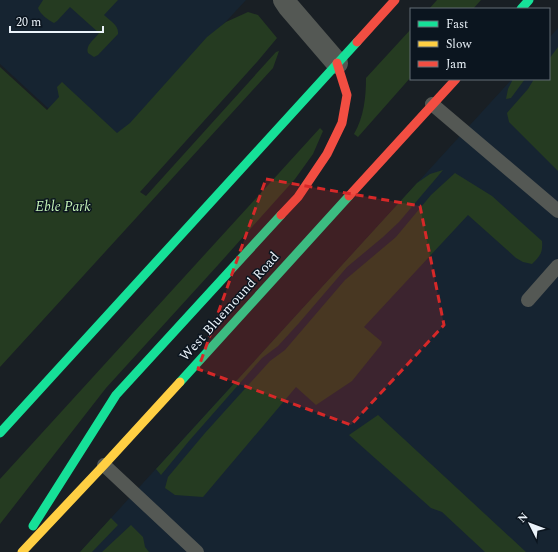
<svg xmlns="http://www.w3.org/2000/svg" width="558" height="552" viewBox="0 0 558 552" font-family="Spectral,serif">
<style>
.built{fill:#162431}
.green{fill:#253b21}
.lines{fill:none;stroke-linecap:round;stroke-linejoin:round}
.lane{stroke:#545854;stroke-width:14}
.street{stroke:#545854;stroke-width:22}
.fast{stroke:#16e098;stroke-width:9}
.slow{stroke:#ffcf43;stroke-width:9}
.jam{stroke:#f24e42;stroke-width:9}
.marked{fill:#d62828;fill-opacity:0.2;stroke:#d62828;stroke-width:3;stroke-dasharray:8 5;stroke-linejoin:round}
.labels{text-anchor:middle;stroke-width:3;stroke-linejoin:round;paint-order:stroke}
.park-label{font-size:14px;font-style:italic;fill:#c1efb5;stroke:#0b151f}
.street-label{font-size:14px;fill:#ebf3fa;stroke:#0b151f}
</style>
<rect width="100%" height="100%" fill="#191f24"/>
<!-- built -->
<path class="built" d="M 0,0 L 246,0 L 101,157 L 0,64 Z
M 558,28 L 558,552 L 80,552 L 512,79 L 549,79 L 549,38 Z"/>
<!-- green -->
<path class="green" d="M 43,0 L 118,0 L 104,15 C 110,21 119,25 118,34 L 98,55 L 94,57 L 88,53 C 85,45 95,39 99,33 L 70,7 L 57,21 L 54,23 C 48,20 40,14 38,8 Z
M 437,0 L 481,0 L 473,9 L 429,9 Z
M 248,12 L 258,15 L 277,38 L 257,62 L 140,192 L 146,196 L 276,52 L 279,51 L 273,68 L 0,367 L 0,67 L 47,110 L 59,97 L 57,87 L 62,82 L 117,133 L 130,123 L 207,37 L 226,22 Z
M 411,29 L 411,77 L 358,137 L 354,134 C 364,117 366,97 366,78 Z
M 558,47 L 558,171 L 509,122 L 507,113 L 528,89 L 534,79 L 549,79 L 549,59 Z
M 513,79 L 525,79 L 511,98 L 506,99 L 508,89 Z
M 320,128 L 323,131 L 313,154 L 295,179 L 218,265 L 106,388 L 0,524 L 0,479 Z
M 443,170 L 438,176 L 399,222 L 383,237 L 347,267 L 299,323 L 278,346 L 262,358 L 189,441 L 161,475 L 156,469 L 417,183 L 430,174 Z
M 455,173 L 492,196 L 542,241 C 543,253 540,256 532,264 L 523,262 L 516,258 L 468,215 L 364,327 L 382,342 L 381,345 L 352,381 L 316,405 L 296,387 L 203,497 L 175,495 L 165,488 L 168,477 L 205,433 L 270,361 L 285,350 L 345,280 L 396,237 L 431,195 Z
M 378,415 L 526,552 L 485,552 L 442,512 L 431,508 L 349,435 Z
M 111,518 L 118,525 L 92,552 L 80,552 Z
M 131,525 L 143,537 L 145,547 L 149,552 L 102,552 Z"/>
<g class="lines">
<!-- lane -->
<path class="lane" d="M 432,104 L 558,211
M 528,300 L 558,266
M 104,465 L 197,552"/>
<!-- street -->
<path class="street" d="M 284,0 L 288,6 L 337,63"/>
<!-- fast -->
<path class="fast" d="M 521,9 L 529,0
M 180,382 L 349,196
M 0,433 L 357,42
M 33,526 L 116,395 L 281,215"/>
<!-- slow -->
<path class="slow" d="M 22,552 L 104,465 L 180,382"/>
<!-- jam -->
<path class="jam" d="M 357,42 L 395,0
M 349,196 L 456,79
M 281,215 L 298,197 L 327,154 L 342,123 L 347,95 L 337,63"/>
</g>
<!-- marked area -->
<path class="marked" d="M 266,179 L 420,206 L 444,325 L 351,425 L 198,369 Z"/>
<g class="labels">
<!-- park labels -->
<g class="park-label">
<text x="63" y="211">Eble Park</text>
</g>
<!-- street labels -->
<g class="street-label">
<text transform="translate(229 306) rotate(-48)" y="5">West Bluemound Road</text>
</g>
</g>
<!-- legend -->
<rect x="410" y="8" width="140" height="72" fill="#0b151f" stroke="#656e77"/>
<rect x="418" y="21" width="20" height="6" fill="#16e098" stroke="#656e77"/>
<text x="446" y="28" font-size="12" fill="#ebf3fa">Fast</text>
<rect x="418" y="41" width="20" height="6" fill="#ffcf43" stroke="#656e77"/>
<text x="446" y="48" font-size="12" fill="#ebf3fa">Slow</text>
<rect x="418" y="61" width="20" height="6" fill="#f24e42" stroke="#656e77"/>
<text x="446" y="68" font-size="12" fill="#ebf3fa">Jam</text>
<!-- north arrow -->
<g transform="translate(530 524) rotate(312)" stroke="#0b151f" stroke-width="3" paint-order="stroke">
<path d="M0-3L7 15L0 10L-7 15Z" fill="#ebf3fa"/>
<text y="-6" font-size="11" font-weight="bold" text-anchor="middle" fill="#ebf3fa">N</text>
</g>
<!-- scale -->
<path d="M10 26v6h93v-6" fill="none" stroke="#ebf3fa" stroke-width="2"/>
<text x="16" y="26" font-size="12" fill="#ebf3fa" stroke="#0b151f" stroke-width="3" paint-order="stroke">20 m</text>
</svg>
